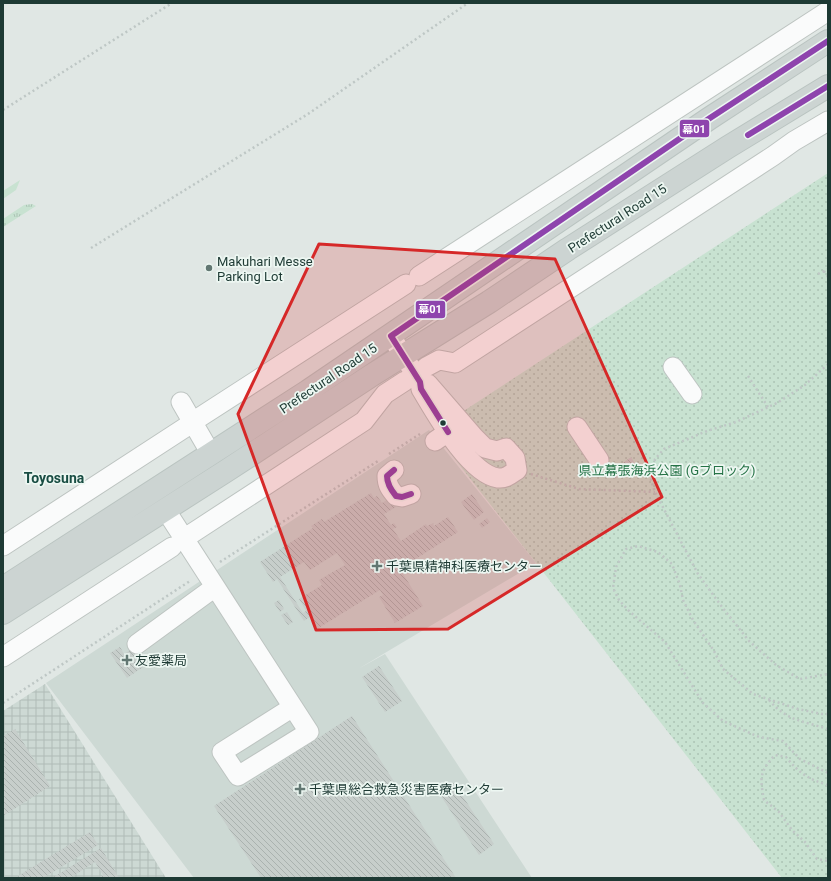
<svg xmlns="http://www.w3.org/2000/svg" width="831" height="881" viewBox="0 0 831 881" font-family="Roboto,'Noto Sans JP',sans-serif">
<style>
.built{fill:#cdd9d4}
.industrial{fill:url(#industrial-grid)}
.grass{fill:url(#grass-tufts)}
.park{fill:url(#park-dots)}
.building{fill:url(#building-back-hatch);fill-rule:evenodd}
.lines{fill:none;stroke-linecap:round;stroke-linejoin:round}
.minor-casing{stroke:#bdc4c1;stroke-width:21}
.major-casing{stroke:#bac4c1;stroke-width:24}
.path{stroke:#bec7c5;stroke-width:2.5;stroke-dasharray:2 3;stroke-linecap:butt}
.minor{stroke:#fafbfb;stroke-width:19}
.major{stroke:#ccd4d2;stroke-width:22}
.bus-1-casing{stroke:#edf7f2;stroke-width:9}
.bus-1{stroke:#8e44ad;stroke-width:6}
.marked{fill:#d62828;fill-opacity:0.2;stroke:#d62828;stroke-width:3;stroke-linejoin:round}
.poi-dot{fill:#627772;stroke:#edf7f2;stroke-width:1.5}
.bus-dot{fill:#1e3a34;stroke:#edf7f2;stroke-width:1.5}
.labels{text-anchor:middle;stroke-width:3.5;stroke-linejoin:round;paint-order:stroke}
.street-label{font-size:13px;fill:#1e3a34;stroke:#edf7f2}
.poi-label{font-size:13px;fill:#1e3a34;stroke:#edf7f2;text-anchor:start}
.park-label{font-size:13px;fill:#267347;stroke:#edf7f2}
.neighbourhood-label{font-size:14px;font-weight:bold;fill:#194d43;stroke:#edf7f2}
.line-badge{stroke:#edf7f2;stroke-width:1.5}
.badge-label{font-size:11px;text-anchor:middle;font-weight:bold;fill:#fff}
</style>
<defs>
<pattern id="industrial-grid" width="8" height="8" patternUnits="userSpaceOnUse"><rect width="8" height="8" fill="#cdd9d4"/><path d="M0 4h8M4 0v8" fill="none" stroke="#b0bbb7"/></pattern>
<pattern id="grass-tufts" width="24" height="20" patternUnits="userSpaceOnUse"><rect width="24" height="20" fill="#c8e2d1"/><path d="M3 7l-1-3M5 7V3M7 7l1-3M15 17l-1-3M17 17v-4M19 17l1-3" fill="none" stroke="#abc3b4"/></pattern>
<pattern id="park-dots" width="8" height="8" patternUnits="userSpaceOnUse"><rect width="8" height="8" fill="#c8e2d1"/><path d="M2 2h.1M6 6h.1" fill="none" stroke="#abc3b4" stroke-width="1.8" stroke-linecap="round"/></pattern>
<pattern id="building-back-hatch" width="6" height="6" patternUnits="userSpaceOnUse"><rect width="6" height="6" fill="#c7cecb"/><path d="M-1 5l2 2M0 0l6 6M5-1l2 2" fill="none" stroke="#aab2af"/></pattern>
</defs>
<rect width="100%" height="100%" fill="#e0e7e4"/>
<!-- built -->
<path class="built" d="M 429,430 L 536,563 L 358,669 L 385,654 L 532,878 L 194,878 L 46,683 Z"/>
<!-- industrial -->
<path class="industrial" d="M 45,684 L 166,878 L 3,878 L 3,711 Z"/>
<!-- grass -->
<path class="grass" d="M 20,180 L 16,190 L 3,199 L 3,191 Z
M 32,204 L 36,206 L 3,227 L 3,219 L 24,205 Z"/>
<!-- park -->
<path class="park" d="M 828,173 L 828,878 L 782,878 L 433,431 Z"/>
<!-- building -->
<path class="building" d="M 631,457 L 636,465 L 615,479 L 610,472 Z
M 371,493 L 374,498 L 377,496 L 382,503 L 390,498 L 396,507 L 384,514 L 391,525 L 394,523 L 397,527 L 393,529 L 401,541 L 426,524 L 427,526 L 433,523 L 434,526 L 448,517 L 458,532 L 400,569 L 423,606 L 395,623 L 379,597 L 383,595 L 380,590 L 317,629 L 310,617 L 304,621 L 277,579 L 273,582 L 260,562 L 313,528 L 311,526 L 322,519 L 324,522 ZM 337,553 L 345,565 L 319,580 L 322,585 L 299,599 L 306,611 L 303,613 L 280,577 L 304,562 L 310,570 Z
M 472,494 L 484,512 L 474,520 L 461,502 Z
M 487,518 L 490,522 L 482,528 L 479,524 Z
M 279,600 L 284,609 L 280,612 L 274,603 Z
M 287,612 L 293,622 L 288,625 L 281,615 Z
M 120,647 L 124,654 L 132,649 L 143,667 L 127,678 L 110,653 Z
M 379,666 L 402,701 L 385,712 L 362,677 Z
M 352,716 L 456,878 L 261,878 L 214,806 Z
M 15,729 L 50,786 L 3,816 L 3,736 Z
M 454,783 L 494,844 L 479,855 L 439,793 Z
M 90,832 L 98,845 L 43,878 L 19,878 L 18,876 Z
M 101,848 L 119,878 L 97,878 L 103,875 L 95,862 L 70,878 L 52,878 Z"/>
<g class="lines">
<!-- minor casing -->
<g class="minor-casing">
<path id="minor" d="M 419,276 L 828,11
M 391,336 L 420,382 L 421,389 C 435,412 469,474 498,478 C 506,479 511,474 517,470 L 515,458 L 506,448 L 497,451 L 485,448 L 474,437 L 428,384 L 420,382
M 426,367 L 439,360 L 455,363 L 773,156 L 794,141 L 828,121
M 673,367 L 692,394
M 181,402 L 211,454
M 197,419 L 406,284
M 577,427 L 599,460
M 435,441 L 448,432
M 394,470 L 387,476 C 387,485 390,489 396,496 L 402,497 L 411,494
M 165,509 L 309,732 L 238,776 L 222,752 L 293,707
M 191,534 L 364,421 L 385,394 L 405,381
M 3,546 L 189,425
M 137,644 L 215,587
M 3,657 L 172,547"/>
</g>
<!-- major casing -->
<g class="major-casing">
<path id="major" d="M 3,588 L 308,391 L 710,118 L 828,41
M 3,613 L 226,471 L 372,375 L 489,302 L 568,249 L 728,147 L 828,86"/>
</g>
<!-- path -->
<path class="path" d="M 3,110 L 172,3
M 91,248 L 308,114 L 468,3
M 824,271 L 828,277
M 818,274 L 828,269
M 828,364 L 805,385 L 777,403 L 736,422 L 707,431 L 664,449 L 655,459 L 651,480 L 655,492 L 698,574 L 722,607 L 749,641 L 776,665 L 800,679 L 828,674
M 748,376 L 768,407
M 389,454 L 420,434
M 531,474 L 579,489 L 655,492
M 220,562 L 378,461
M 769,700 C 787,721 803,721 828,729
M 3,703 L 190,581
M 828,714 L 822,714 L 798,709 L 753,694 L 723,669 L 714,651 L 693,620 L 683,600 L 680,585 L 672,564 L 658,552 L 638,546 L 626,549 L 616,567 L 613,588 L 619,600 L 629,611 L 665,642 L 703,703 L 723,721 L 759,737 L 783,741 L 800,759 L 828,773
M 828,785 C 809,780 798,772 786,757 L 775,755 C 759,772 760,778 764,800 L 779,812 L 792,830 L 805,842 L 817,859 L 828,861"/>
<!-- minor -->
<use href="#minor" class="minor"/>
<!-- major -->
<use href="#major" class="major"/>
<!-- bus-1 casing -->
<g class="bus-1-casing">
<path id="bus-1" d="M 748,135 L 828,86
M 448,432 L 421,389 L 420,382 L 391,336 L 710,118 L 828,41
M 394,470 L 387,476 C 387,484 391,490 396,496 L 402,497 L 411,494"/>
</g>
<!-- bus-1 -->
<use href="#bus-1" class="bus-1"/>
</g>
<!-- marked area -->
<path class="marked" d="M 319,244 L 555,259 L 662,497 L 448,629 L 316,630 L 238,414 Z"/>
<!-- markers -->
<g class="poi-dot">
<circle cx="209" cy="268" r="4"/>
<path d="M375 560h4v4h4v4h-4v4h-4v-4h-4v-4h4z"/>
<path d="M125 654h4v4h4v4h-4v4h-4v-4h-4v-4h4z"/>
<path d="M298 783h4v4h4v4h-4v4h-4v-4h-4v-4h4z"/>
</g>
<circle class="bus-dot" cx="443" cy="423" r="3.5"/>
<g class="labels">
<!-- street labels -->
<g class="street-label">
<text transform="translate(617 218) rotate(-33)" y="5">Prefectural Road 15</text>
<text transform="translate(328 378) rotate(-34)" y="5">Prefectural Road 15</text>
</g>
<!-- poi labels -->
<g class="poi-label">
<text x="217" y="266">Makuhari Messe<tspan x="217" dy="15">Parking Lot</tspan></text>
<text x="386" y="571">千葉県精神科医療センター</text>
<text x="135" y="665">友愛薬局</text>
<text x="309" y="794">千葉県総合救急災害医療センター</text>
</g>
<!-- park labels -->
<g class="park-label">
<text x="667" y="475">県立幕張海浜公園 (Gブロック)</text>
</g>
<!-- neighbourhood labels -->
<g class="neighbourhood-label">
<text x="54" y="483">Toyosuna</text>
</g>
</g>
<g class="line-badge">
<rect x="679" y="119" width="31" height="19" rx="4" fill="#8e44ad"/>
<rect x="415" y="300" width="31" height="19" rx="4" fill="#8e44ad"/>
</g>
<g class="badge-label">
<text x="694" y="133">幕01</text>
<text x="430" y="313">幕01</text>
</g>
<!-- border -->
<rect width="831" height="881" fill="none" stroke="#1e3a34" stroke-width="8"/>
</svg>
